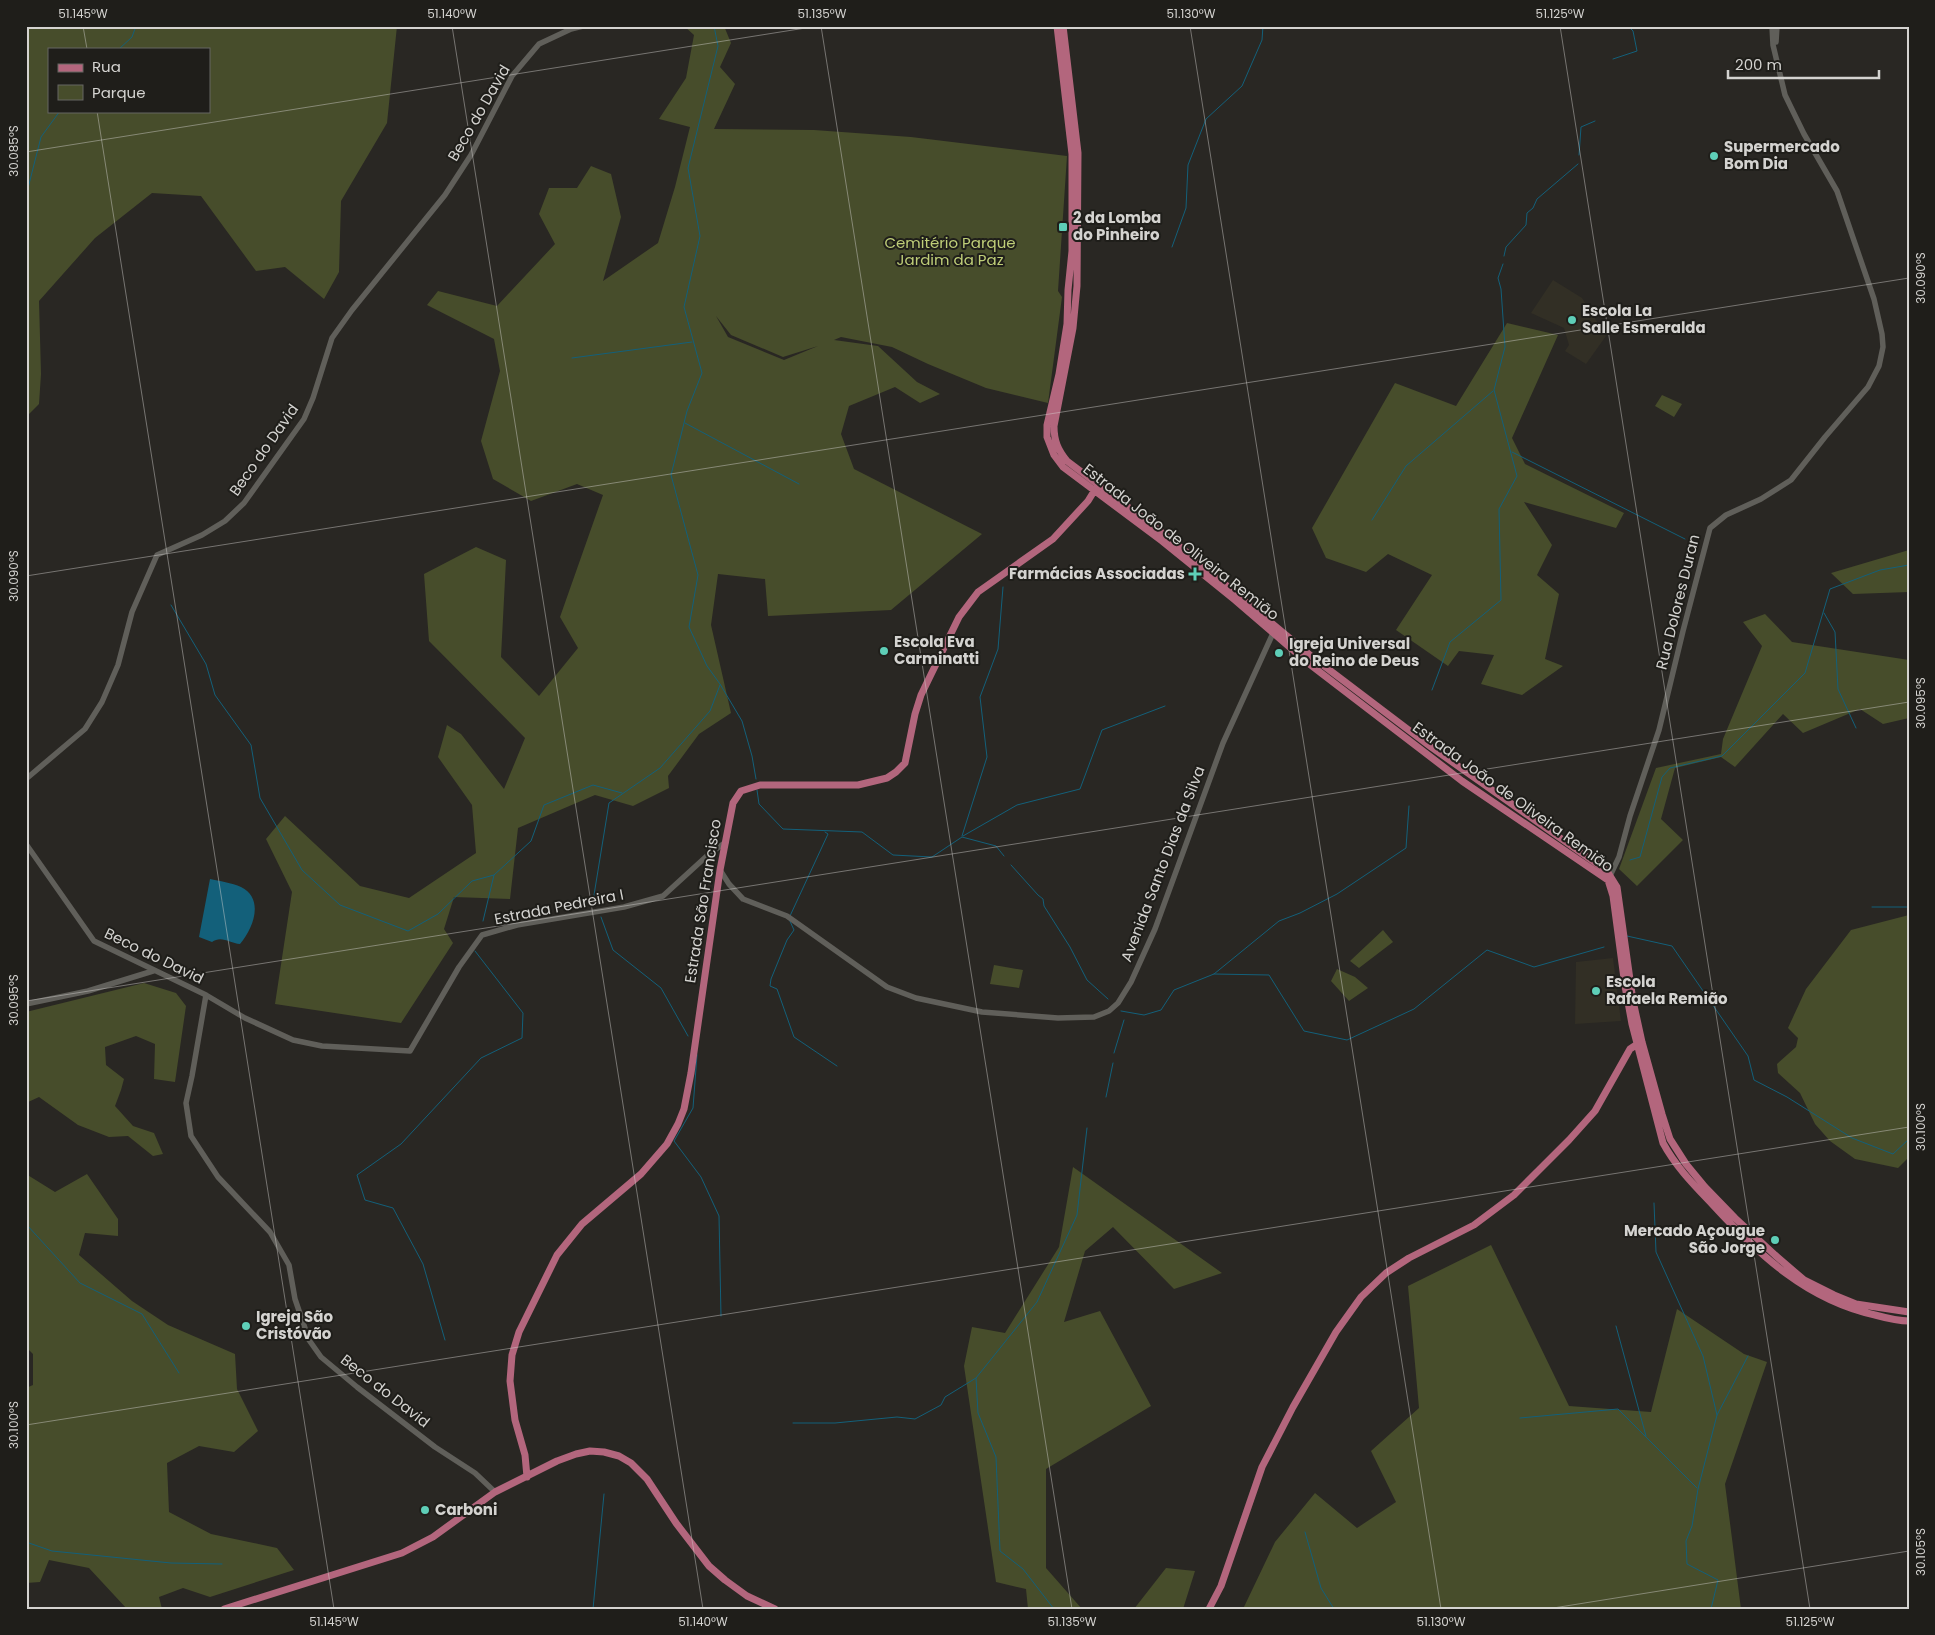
<svg xmlns="http://www.w3.org/2000/svg" width="1935" height="1635" viewBox="0 0 1935 1635" font-family="Poppins,sans-serif">
<style>
.built{fill:#322f25}
.green{fill:#474d2b;fill-rule:evenodd}
.water{fill:#13607a}
.lines{fill:none;stroke-linecap:round;stroke-linejoin:round}
.stream{stroke:#13607a;stroke-width:1}
.minor{stroke:#605f5a;stroke-width:5.5}
.major{stroke:#b3667d;stroke-width:7}
.ticks{fill:none;stroke:#d4d3d0;stroke-width:1;stroke-opacity:0.45}
.poi-dot{fill:#5eceb7;stroke:#1f1e1a;stroke-width:2}
.labels{text-anchor:middle;stroke-width:4;stroke-linejoin:round;paint-order:stroke}
.street-label{font-size:15px;fill:#d4d3d0;stroke:#1f1e1a}
.poi-label{font-size:15px;font-weight:bold;fill:#d4d3d0;stroke:#1f1e1a;text-anchor:start}
.park-label{font-size:15px;fill:#bfce78;stroke:#1f1e1a}
.neatline{fill:none;stroke:#d4d3d0;stroke-width:2}
.ticks-label{font-size:12px;text-anchor:middle;fill:#d4d3d0}
</style>
<rect width="100%" height="100%" fill="#292723"/>
<!-- built -->
<path class="built" d="M 1553,280 L 1582,298 L 1606,336 L 1586,364 L 1565,351 L 1569,345 L 1564,328 L 1531,313 Z
M 1613,958 L 1621,1021 L 1575,1024 L 1576,962 Z"/>
<!-- green -->
<path class="green" d="M 26,26 L 397,26 L 387,123 L 341,201 L 339,272 L 324,299 L 285,267 L 256,271 L 201,196 L 152,193 L 95,238 L 39,301 L 41,374 L 39,404 L 26,417 ZM 49,49 L 209,49 L 209,111 L 49,111 Z
M 684,26 L 724,26 L 731,43 L 720,67 L 735,84 L 714,129 L 814,130 L 911,137 L 1067,156 L 1058,291 L 1062,297 L 1048,403 L 986,388 L 928,364 L 892,347 L 841,337 L 834,340 L 878,346 L 917,382 L 940,394 L 920,403 L 895,387 L 849,406 L 841,434 L 854,469 L 982,534 L 891,610 L 768,616 L 765,579 L 718,574 L 711,625 L 731,713 L 699,734 L 668,776 L 669,788 L 633,806 L 595,795 L 518,828 L 510,899 L 454,897 L 444,929 L 453,943 L 401,1023 L 275,1004 L 292,892 L 266,839 L 285,816 L 360,886 L 409,898 L 476,853 L 472,805 L 438,757 L 447,725 L 461,734 L 504,789 L 525,738 L 429,641 L 424,574 L 476,547 L 506,560 L 501,657 L 539,696 L 578,648 L 560,617 L 603,495 L 577,484 L 531,501 L 493,479 L 481,441 L 500,371 L 494,339 L 427,305 L 438,291 L 497,306 L 555,244 L 539,214 L 549,188 L 577,188 L 591,166 L 611,174 L 621,217 L 603,281 L 658,243 L 675,187 L 690,127 L 659,119 L 686,78 L 694,35 ZM 716,316 L 731,335 L 783,357 L 818,346 L 784,360 L 728,337 Z
M 1507,323 L 1558,335 L 1512,438 L 1525,464 L 1624,513 L 1616,528 L 1524,502 L 1552,545 L 1537,575 L 1559,594 L 1545,659 L 1563,666 L 1522,695 L 1481,684 L 1494,655 L 1459,651 L 1448,666 L 1396,630 L 1432,575 L 1388,554 L 1366,572 L 1326,558 L 1312,528 L 1395,383 L 1456,406 Z
M 1662,395 L 1682,404 L 1674,417 L 1655,406 Z
M 1909,550 L 1909,592 L 1853,594 L 1831,573 Z
M 1765,614 L 1792,642 L 1909,660 L 1909,718 L 1883,724 L 1860,709 L 1803,733 L 1783,714 L 1735,767 L 1721,757 L 1675,768 L 1661,819 L 1683,840 L 1637,886 L 1619,869 L 1656,768 L 1721,754 L 1723,739 L 1762,646 L 1743,622 Z
M 1909,915 L 1909,1157 L 1898,1168 L 1855,1159 L 1830,1141 L 1815,1124 L 1800,1093 L 1778,1073 L 1777,1064 L 1796,1047 L 1798,1038 L 1788,1028 L 1806,989 L 1851,930 Z
M 1383,930 L 1393,942 L 1359,968 L 1350,961 Z
M 994,965 L 1023,970 L 1019,988 L 990,984 Z
M 1337,969 L 1355,977 L 1368,988 L 1349,1001 L 1331,981 Z
M 144,983 L 176,993 L 186,1006 L 175,1082 L 154,1079 L 155,1044 L 136,1036 L 105,1047 L 106,1065 L 124,1079 L 121,1090 L 115,1106 L 133,1126 L 154,1133 L 163,1154 L 153,1156 L 128,1136 L 109,1137 L 78,1125 L 39,1097 L 26,1103 L 26,1012 Z
M 1073,1167 L 1222,1273 L 1174,1289 L 1113,1227 L 1085,1251 L 1064,1322 L 1100,1311 L 1151,1406 L 1046,1469 L 1046,1568 L 1082,1609 L 1028,1609 L 1026,1589 L 996,1582 L 964,1366 L 972,1327 L 1005,1333 L 1059,1247 Z
M 26,1174 L 55,1192 L 87,1174 L 118,1219 L 118,1236 L 85,1233 L 79,1255 L 132,1301 L 168,1325 L 235,1354 L 237,1389 L 258,1431 L 234,1452 L 199,1446 L 167,1463 L 169,1512 L 211,1534 L 277,1548 L 294,1570 L 210,1597 L 183,1588 L 159,1597 L 162,1609 L 127,1609 L 89,1568 L 49,1560 L 40,1582 L 26,1583 L 26,1388 L 33,1385 L 33,1354 L 26,1347 Z
M 1491,1245 L 1569,1406 L 1651,1412 L 1677,1309 L 1744,1354 L 1767,1362 L 1725,1484 L 1741,1609 L 1243,1609 L 1275,1542 L 1315,1493 L 1357,1528 L 1396,1502 L 1371,1451 L 1419,1408 L 1408,1286 Z
M 1166,1568 L 1195,1571 L 1183,1609 L 1134,1609 Z"/>
<!-- water -->
<path class="water" d="M 210,879 C 219,881 232,883 241,887 C 265,899 253,929 240,944 C 230,943 221,935 212,942 L 199,937 Z"/>
<g class="lines">
<!-- stream -->
<path class="stream" d="M 714,26 L 718,46 L 688,168 L 700,236 L 684,307 L 702,373 L 687,411 L 671,475 L 698,575 L 689,627 L 707,666 L 720,684 L 742,721 L 752,756 L 756,779
M 119,49 L 132,37 L 136,26
M 1613,59 L 1637,51 L 1633,31 L 1628,26
M 1579,155 L 1581,127 L 1595,121
M 26,196 L 41,137 L 60,111
M 1172,247 L 1186,208 L 1188,165 L 1206,119 L 1242,86 L 1262,40 L 1263,26
M 1504,256 L 1506,247 L 1526,225 L 1527,213 L 1533,208 L 1537,199 L 1578,164
M 572,358 L 692,342
M 685,423 L 799,484
M 1512,452 L 1685,539
M 1372,520 L 1406,466 L 1493,391
M 171,605 L 206,664 L 215,695 L 251,745 L 260,798 L 302,870 L 340,905 L 408,931 L 438,914 L 472,881 L 494,875
M 1824,613 L 1835,632 L 1838,689 L 1856,728
M 1432,690 L 1450,642 L 1501,600 L 1499,509 L 1517,476 L 1494,390 L 1505,347 L 1501,289 L 1498,278 L 1503,264
M 757,790 L 759,804 L 783,829 L 862,832 L 893,855 L 932,857 L 962,837 L 996,846 L 1004,856
M 962,836 L 987,757 L 980,697 L 998,649 L 1003,587
M 963,836 L 1017,805 L 1080,789 L 1102,730 L 1165,706
M 1630,860 L 1640,857 L 1662,777 L 1670,768 L 1722,756 L 1805,673 L 1830,589 L 1880,570 L 1909,565
M 1011,865 L 1038,895 L 1043,899 L 1044,906 L 1070,947 L 1087,980 L 1108,999
M 596,903 L 594,895 L 609,803 L 660,768 L 710,711 L 720,685
M 1872,907 L 1909,907
M 790,916 L 828,834 L 825,832
M 601,917 L 613,950 L 661,988 L 688,1036
M 789,919 L 794,930 L 787,940 L 771,979 L 770,986 L 777,989 L 794,1037 L 837,1066
M 483,921 L 494,875 L 531,841 L 544,805 L 593,785 L 622,793
M 1627,936 L 1672,946 L 1748,1056 L 1754,1080 L 1787,1097 L 1852,1138 L 1893,1154 L 1909,1139
M 1214,974 L 1269,975 L 1304,1031 L 1347,1040 L 1414,1009 L 1487,950 L 1534,967 L 1604,947
M 1121,1011 L 1144,1015 L 1161,1010 L 1174,990 L 1214,974 L 1279,921 L 1300,913 L 1337,894 L 1406,848 L 1409,806
M 1114,1053 L 1124,1020
M 697,1055 L 693,1108 L 674,1141 L 701,1177 L 719,1216 L 721,1316
M 1106,1097 L 1113,1063
M 1654,1203 L 1656,1252 L 1703,1356 L 1717,1415
M 26,1224 L 80,1283 L 142,1314 L 179,1373
M 1616,1326 L 1646,1436
M 445,1340 L 423,1264 L 393,1208 L 365,1200 L 357,1175 L 401,1144 L 481,1058 L 522,1038 L 523,1013 L 475,951
M 1520,1418 L 1618,1409 L 1697,1488
M 793,1423 L 835,1423 L 897,1417 L 915,1419 L 941,1405 L 945,1397 L 976,1378
M 1305,1532 L 1321,1588 L 1334,1609
M 26,1542 L 52,1551 L 171,1563 L 222,1564
M 593,1609 L 604,1494
M 1054,1609 L 1023,1569 L 1000,1551 L 996,1457 L 978,1413 L 976,1378 L 1037,1302 L 1077,1215 L 1087,1128
M 1711,1609 L 1718,1580 L 1687,1564 L 1686,1541 L 1692,1526 L 1698,1489 L 1717,1415 L 1748,1356"/>
<!-- minor -->
<path class="minor" d="M 1776,42 L 1777,26
M 26,779 L 85,729 L 102,702 L 118,665 L 132,612 L 157,555 L 202,535 L 225,521 L 244,503 L 304,419 L 313,398 L 332,338 L 352,310 L 445,195 L 471,155 L 512,76 L 539,44 L 571,29 L 583,26
M 26,844 L 94,941 L 206,995 L 245,1018 L 293,1040 L 322,1046 L 410,1051 L 459,967 L 482,935 L 517,925 L 624,907 L 663,896 L 709,854 L 726,842
M 720,870 L 729,884 L 743,899 L 787,916 L 887,987 L 916,998 L 982,1012 L 1058,1018 L 1094,1017 L 1109,1011 L 1118,1003 L 1131,982 L 1155,929 L 1223,743 L 1274,631
M 1609,878 L 1619,857 L 1630,816 L 1659,730 L 1683,631 L 1710,528 L 1726,515 L 1761,499 L 1791,480 L 1825,437 L 1868,387 L 1879,366 L 1883,347 L 1882,334 L 1874,299 L 1837,191 L 1804,134 L 1785,95 L 1773,45 L 1772,26
M 206,995 L 192,1076 L 186,1103 L 191,1136 L 218,1177 L 270,1232 L 289,1265 L 295,1299 L 309,1340 L 321,1357 L 357,1387 L 435,1447 L 475,1473 L 495,1492
M 26,1004 L 88,991 L 153,971"/>
<!-- major -->
<path class="major" d="M 1057,26 L 1072,154 L 1072,251 L 1068,290 L 1067,324 L 1059,374 L 1047,425 L 1047,437 L 1054,455 L 1063,467 L 1162,541 L 1235,600 L 1308,663 L 1462,781 L 1608,880 L 1613,896 L 1625,986 L 1632,1024 L 1663,1143 C 1676,1167 1694,1185 1713,1205 C 1759,1255 1807,1300 1875,1315 C 1886,1318 1897,1321 1909,1321
M 1063,26 L 1078,153 L 1077,286 L 1073,328 L 1054,426 C 1054,441 1058,450 1067,461 L 1173,541 L 1311,656 L 1431,747 L 1607,871 L 1617,887 L 1633,1001 L 1642,1042 L 1662,1114 L 1670,1139 L 1686,1164 L 1705,1187 L 1735,1218 L 1775,1255 L 1804,1280 L 1834,1295 L 1856,1304 L 1909,1312
M 527,1477 L 525,1455 L 515,1420 L 510,1381 L 512,1355 L 519,1332 L 557,1255 L 582,1224 L 641,1174 L 667,1144 L 678,1124 L 684,1109 L 691,1073 L 720,870 L 733,803 L 741,791 L 760,785 L 858,785 L 887,778 L 896,772 L 905,763 L 915,714 L 921,695 L 959,617 L 978,592 L 1053,539 L 1088,501 L 1096,488
M 224,1609 L 402,1553 L 433,1537 L 495,1492 L 557,1461 L 576,1454 L 590,1451 L 604,1452 L 619,1456 L 631,1463 L 647,1479 L 676,1523 L 709,1566 L 725,1580 L 747,1596 L 775,1609
M 1209,1609 L 1221,1586 L 1262,1467 L 1293,1407 L 1336,1332 L 1361,1297 L 1386,1273 L 1409,1258 L 1474,1225 L 1514,1195 L 1569,1140 L 1595,1111 L 1630,1049 L 1639,1043"/>
</g>
<!-- ticks -->
<path class="ticks" d="M 83,26 L 87,49M 452,26 L 703,1609M 821,26 L 1072,1609M 1190,26 L 1441,1609M 1560,26 L 1810,1609M 97,111 L 334,1609M 26,152 L 818,26M 26,576 L 1909,278M 26,1001 L 1909,702M 26,1425 L 1909,1127M 1547,1609 L 1909,1551"/>
<!-- markers -->
<g class="poi-dot">
<circle cx="1714" cy="156" r="5"/>
<rect x="1058" y="222" width="10" height="10" rx="2.5"/>
<circle cx="1572" cy="320" r="5"/>
<path d="M1192.5 566.5h5v5h5v5h-5v5h-5v-5h-5v-5h5z"/>
<circle cx="884" cy="651" r="5"/>
<circle cx="1279" cy="653" r="5"/>
<circle cx="1596" cy="991" r="5"/>
<circle cx="1775" cy="1240" r="5"/>
<circle cx="246" cy="1326" r="5"/>
<circle cx="425" cy="1510" r="5"/>
</g>
<g class="labels">
<!-- street labels -->
<g class="street-label">
<text transform="translate(479 113) rotate(-60)" y="5">Beco do David</text>
<text transform="translate(264 450) rotate(-55)" y="5">Beco do David</text>
<text transform="translate(1181 542) rotate(38)" y="5">Estrada João de Oliveira Remião</text>
<text transform="translate(1678 602) rotate(-76)" y="5">Rua Dolores Duran</text>
<text transform="translate(1513 797) rotate(36)" y="5">Estrada João de Oliveira Remião</text>
<text transform="translate(1163 864) rotate(-69)" y="5">Avenida Santo Dias da Silva</text>
<text transform="translate(703 901) rotate(-81)" y="5">Estrada São Francisco</text>
<text transform="translate(559 907) rotate(-11)" y="5">Estrada Pedreira I</text>
<text transform="translate(154 956) rotate(26)" y="5">Beco do David</text>
<text transform="translate(385 1391) rotate(38)" y="5">Beco do David</text>
</g>
<!-- poi labels -->
<g class="poi-label">
<text x="1724" y="152">Supermercado<tspan x="1724" dy="17">Bom Dia</tspan></text>
<text x="1073" y="223">2 da Lomba<tspan x="1073" dy="17">do Pinheiro</tspan></text>
<text x="1582" y="316">Escola La<tspan x="1582" dy="17">Salle Esmeralda</tspan></text>
<text x="1185" y="579" text-anchor="end">Farmácias Associadas</text>
<text x="894" y="647">Escola Eva<tspan x="894" dy="17">Carminatti</tspan></text>
<text x="1289" y="649">Igreja Universal<tspan x="1289" dy="17">do Reino de Deus</tspan></text>
<text x="1606" y="987">Escola<tspan x="1606" dy="17">Rafaela Remião</tspan></text>
<text x="1765" y="1236" text-anchor="end">Mercado Açougue<tspan x="1765" dy="17">São Jorge</tspan></text>
<text x="256" y="1322">Igreja São<tspan x="256" dy="17">Cristóvão</tspan></text>
<text x="435" y="1515">Carboni</text>
</g>
<!-- park labels -->
<g class="park-label">
<text x="950" y="248">Cemitério Parque<tspan x="950" dy="17">Jardim da Paz</tspan></text>
</g>
</g>
<!-- border -->
<rect width="1935" height="1635" fill="none" stroke="#1f1e1a" stroke-width="55"/>
<!-- legend -->
<rect x="48" y="48" width="162" height="65" fill="#1f1e1a" stroke="#676663"/>
<rect x="58" y="64" width="25" height="8" fill="#b3667d" stroke="#676663"/>
<text x="92" y="72" font-size="15" fill="#d4d3d0">Rua</text>
<rect x="58" y="85" width="25" height="15" fill="#474d2b" stroke="#676663"/>
<text x="92" y="98" font-size="15" fill="#d4d3d0">Parque</text>
<!-- scale -->
<path d="M1728 70v8h151v-8" fill="none" stroke="#d4d3d0" stroke-width="2.5"/>
<text x="1735" y="70" font-size="15" fill="#d4d3d0" stroke="#1f1e1a" stroke-width="4" paint-order="stroke">200 m</text>
<rect x="28" y="28" width="1880" height="1580" class="neatline"/>
<g class="ticks-label">
<text x="83" y="18">51.145°W</text>
<text x="452" y="18">51.140°W</text>
<text x="822" y="18">51.135°W</text>
<text x="1191" y="18">51.130°W</text>
<text x="1560" y="18">51.125°W</text>
<text transform="translate(14 151) rotate(-90)" y="4">30.085°S</text>
<text transform="translate(1921 278) rotate(-90)" y="4">30.090°S</text>
<text transform="translate(14 576) rotate(-90)" y="4">30.090°S</text>
<text transform="translate(1921 703) rotate(-90)" y="4">30.095°S</text>
<text transform="translate(14 1000) rotate(-90)" y="4">30.095°S</text>
<text transform="translate(1921 1127) rotate(-90)" y="4">30.100°S</text>
<text transform="translate(14 1425) rotate(-90)" y="4">30.100°S</text>
<text transform="translate(1921 1552) rotate(-90)" y="4">30.105°S</text>
<text x="334" y="1626">51.145°W</text>
<text x="703" y="1626">51.140°W</text>
<text x="1072" y="1626">51.135°W</text>
<text x="1441" y="1626">51.130°W</text>
<text x="1810" y="1626">51.125°W</text>
</g>
</svg>
